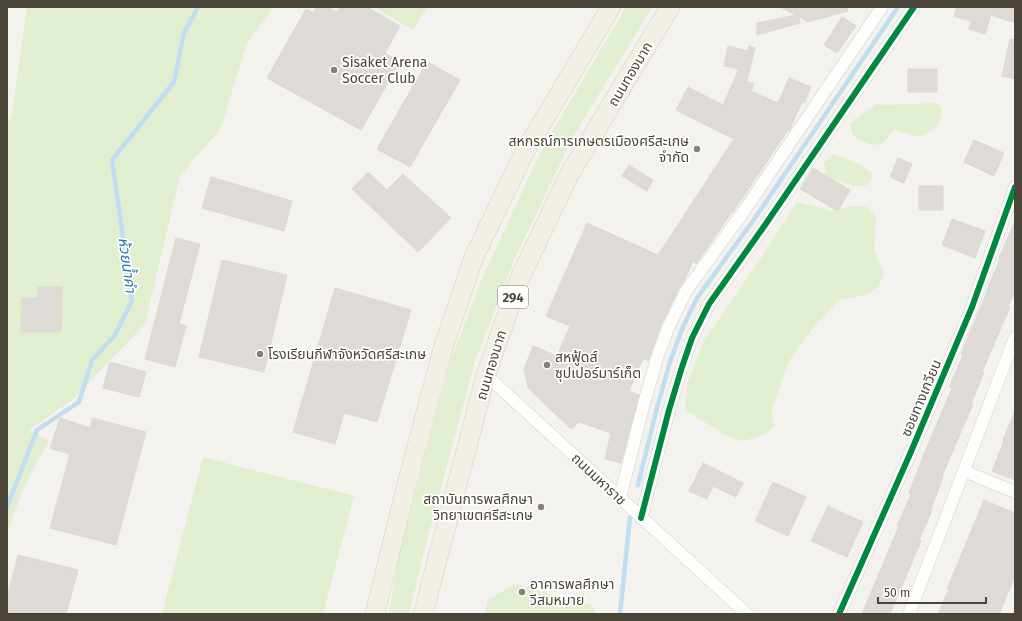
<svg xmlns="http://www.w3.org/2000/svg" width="1022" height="621" viewBox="0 0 1022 621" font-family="'Fira Sans','Noto Sans Thai',sans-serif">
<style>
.green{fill:#e1eecf}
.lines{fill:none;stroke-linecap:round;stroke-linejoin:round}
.stream{stroke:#c0ddf1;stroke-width:4.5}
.building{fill:#dedbd6;stroke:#dcd9d4}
.minor-casing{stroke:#d2d0cb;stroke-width:13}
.primary-casing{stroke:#d6cebb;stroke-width:20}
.minor{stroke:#fdfdfc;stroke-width:12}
.primary{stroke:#f2efe6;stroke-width:19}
.cycleway-casing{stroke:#fff;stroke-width:8}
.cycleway{stroke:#00873e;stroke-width:6}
.poi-dot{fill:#868178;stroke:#fff;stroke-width:1.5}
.labels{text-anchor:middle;stroke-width:3.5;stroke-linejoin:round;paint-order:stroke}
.shield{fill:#fff;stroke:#817c74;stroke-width:1}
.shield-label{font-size:13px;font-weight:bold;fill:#4b4439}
.poi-label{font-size:14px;fill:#4b4439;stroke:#fff;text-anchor:start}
.street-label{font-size:14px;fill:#4b4439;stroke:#fff}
.water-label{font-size:15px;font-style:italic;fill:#2e7ab2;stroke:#fff}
</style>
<rect width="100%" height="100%" fill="#f4f2ee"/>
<!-- green -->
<path class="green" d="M 27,7 L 273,7 L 246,45 L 221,128 L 180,176 L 145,324 L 71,401 L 29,430 L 49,441 L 25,485 L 7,532 L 7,125 L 12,114 Z
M 374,7 L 427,7 L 413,30 Z
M 626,7 L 652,7 L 573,137 L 515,258 L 475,361 L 421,563 L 409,614 L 389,614 L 399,555 L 451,360 L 480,283 L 542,149 Z
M 936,103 L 941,107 C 942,119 939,125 930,131 C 927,133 924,136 921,136 C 914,138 900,131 894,129 C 891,132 889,137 886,140 C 875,150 864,142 853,136 L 850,124 L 876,104 L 883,105 Z
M 833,154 L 859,164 L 871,172 L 872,179 L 867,185 L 853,186 L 826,176 L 824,163 Z
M 797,202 L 832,211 L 853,206 L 867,207 L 876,217 L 874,249 L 884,274 L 878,287 L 866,295 L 839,300 L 814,327 L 789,361 L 772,410 L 774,426 L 768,432 L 755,438 L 741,441 L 727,436 L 685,410 L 688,381 L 703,342 L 761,258 Z
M 203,457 L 354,496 L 323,614 L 162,614 Z
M 514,584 L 592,605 L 596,614 L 485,614 L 488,600 Z"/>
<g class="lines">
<!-- stream -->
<path class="stream" d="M 638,485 L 657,408 L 670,362 L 682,329 L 697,298 L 755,218 L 898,7
M 7,507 L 37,430 L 79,402 L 92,360 L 115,335 L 132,301 L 112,160 L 174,82 L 184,33 L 198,7
M 620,614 L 630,517"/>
</g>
<!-- building -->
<path class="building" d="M 316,7 L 327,7 L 337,12 L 340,7 L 367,7 L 400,26 L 385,53 L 400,62 L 361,130 L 267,78 L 306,9 L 313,13 Z
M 780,7 L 847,7 L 848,11 L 808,22 L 799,17 L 800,23 L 757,35 L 757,23 L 796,15 Z
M 957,7 L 1015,7 L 1015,16 L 1013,22 L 991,15 L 985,34 L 969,29 L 971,21 L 954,16 Z
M 842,17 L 856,26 L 837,53 L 824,45 Z
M 1010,39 L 1015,40 L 1015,79 L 1002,76 Z
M 728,46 L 747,51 L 749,46 L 755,48 L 747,81 L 754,84 L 751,91 L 778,103 L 789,78 L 811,87 L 804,103 L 802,102 L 789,131 L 788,130 L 733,212 L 732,212 L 696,264 L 693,261 L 684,281 L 679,288 L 661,325 L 648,361 L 643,358 L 629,391 L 639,395 L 621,463 L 605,459 L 611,433 L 579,422 L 571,429 L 528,388 L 524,369 L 533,346 L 557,356 L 570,326 L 546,316 L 587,223 L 658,255 L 734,139 L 676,110 L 688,87 L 723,105 L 739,69 L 724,66 Z
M 427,62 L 460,80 L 410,167 L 377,149 Z
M 908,69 L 937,69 L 937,92 L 908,92 Z
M 974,140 L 1004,153 L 994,176 L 964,162 Z
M 898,158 L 912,164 L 904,183 L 890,177 Z
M 629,165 L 653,180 L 647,191 L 622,176 Z
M 813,168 L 850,190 L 838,211 L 800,189 Z
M 368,172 L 387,190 L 403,174 L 451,218 L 418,252 L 352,189 Z
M 211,177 L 292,201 L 284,231 L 202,208 Z
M 919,186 L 943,186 L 943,210 L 919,210 Z
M 952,219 L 985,231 L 975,258 L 942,245 Z
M 1015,221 L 1015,291 L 1008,307 L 1010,307 L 982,372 L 984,373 L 971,403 L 973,404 L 942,476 L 943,477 L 931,509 L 932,510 L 919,540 L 921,541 L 890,614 L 862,614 L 899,526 L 897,526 L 911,494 L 909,493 L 924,454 L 952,388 L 949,387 L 963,355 L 961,354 L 988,290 L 987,290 L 1000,259 L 999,258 Z
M 176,238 L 200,244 L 179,324 L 186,326 L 175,367 L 145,359 Z
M 222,260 L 287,275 L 264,372 L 199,357 Z
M 38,287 L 62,287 L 61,332 L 21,332 L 22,298 L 38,298 Z
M 335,288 L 411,310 L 377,422 L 344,413 L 335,444 L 293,432 Z
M 110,362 L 146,372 L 139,397 L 103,388 Z
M 1015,411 L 1015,480 L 992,471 L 1004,441 L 1003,440 Z
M 60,418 L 90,428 L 92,418 L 146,432 L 116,545 L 50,528 L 70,454 L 50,448 Z
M 703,463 L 743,483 L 736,497 L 713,486 L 707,499 L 689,491 Z
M 773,482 L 806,497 L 788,536 L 755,521 Z
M 984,500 L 1015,513 L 1015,576 L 999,614 L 938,614 L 949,589 L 947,589 Z
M 828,506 L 863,522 L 847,557 L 811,541 Z
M 18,555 L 78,570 L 66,614 L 7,614 L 7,598 Z"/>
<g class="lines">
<!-- minor casing -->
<g class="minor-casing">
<path id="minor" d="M 486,375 L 747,614
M 964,471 L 1015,492
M 620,498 L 644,403 L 657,358 L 668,328 L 686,291 L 744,211 L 882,7
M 641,518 L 669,410 L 682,367 L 692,338 L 709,304 L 765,225 L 914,7
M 839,614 L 910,454 L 972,307 L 1015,187
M 909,614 L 1015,337"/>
</g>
<!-- primary casing -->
<g class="primary-casing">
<path id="primary" d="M 375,614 L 405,491 L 444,345 L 474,257 L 524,153 L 611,7
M 423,614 L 486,375 L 519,280 L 569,175 L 670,7"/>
</g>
<!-- minor -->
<use href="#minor" class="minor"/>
<!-- primary -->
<use href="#primary" class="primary"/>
<!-- cycleway casing -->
<g class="cycleway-casing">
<path id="cycleway" d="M 641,518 L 669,410 L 682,367 L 692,338 L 709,304 L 765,225 L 914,7
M 839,614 L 910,454 L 972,307 L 1015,187"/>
</g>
<!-- cycleway -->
<use href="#cycleway" class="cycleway"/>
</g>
<!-- markers -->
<g class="poi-dot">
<circle cx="334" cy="70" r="4"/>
<circle cx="697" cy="149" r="4"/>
<circle cx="260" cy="354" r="4"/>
<circle cx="547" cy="365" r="4"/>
<circle cx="541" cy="507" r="4"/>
<circle cx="522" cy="592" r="4"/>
</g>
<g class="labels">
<!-- shield labels -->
<rect class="shield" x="498" y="286" width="30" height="22" rx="3"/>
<g class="shield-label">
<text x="513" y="302">294</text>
</g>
<!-- poi labels -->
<g class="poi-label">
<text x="342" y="67">Sisaket Arena<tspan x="342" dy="16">Soccer Club</tspan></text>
<text x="689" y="146" text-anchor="end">สหกรณ์การเกษตรเมืองศรีสะเกษ<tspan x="689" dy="16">จำกัด</tspan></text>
<text x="268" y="359">โรงเรียนกีฬาจังหวัดศรีสะเกษ</text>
<text x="555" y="362">สหฟู้ดส์<tspan x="555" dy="16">ซุปเปอร์มาร์เก็ต</tspan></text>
<text x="533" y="504" text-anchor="end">สถาบันการพลศึกษา<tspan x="533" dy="16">วิทยาเขตศรีสะเกษ</tspan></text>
<text x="530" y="589">อาคารพลศึกษา<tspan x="530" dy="16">วีสมหมาย</tspan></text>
</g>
<!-- street labels -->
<g class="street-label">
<text transform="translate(630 74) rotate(-59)" y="5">ถนนทองมาก</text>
<text transform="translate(491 365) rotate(-73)" y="5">ถนนทองมาก</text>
<text transform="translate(921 398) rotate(-67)" y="5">ซอยทางเกวียน</text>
<text transform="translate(599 479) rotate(43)" y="5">ถนนมหาราช</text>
</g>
<!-- water labels -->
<g class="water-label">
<text transform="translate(127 265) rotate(82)" y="5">ห้วยน้ำคำ</text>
</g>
</g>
<!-- border -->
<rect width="1022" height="621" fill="none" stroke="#4b4439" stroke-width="16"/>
<!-- scale -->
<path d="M878 597v6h108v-6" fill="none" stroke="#4b4439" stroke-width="2"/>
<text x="884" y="597" font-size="12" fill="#4b4439" stroke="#ffffff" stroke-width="3" paint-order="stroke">50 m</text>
</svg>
